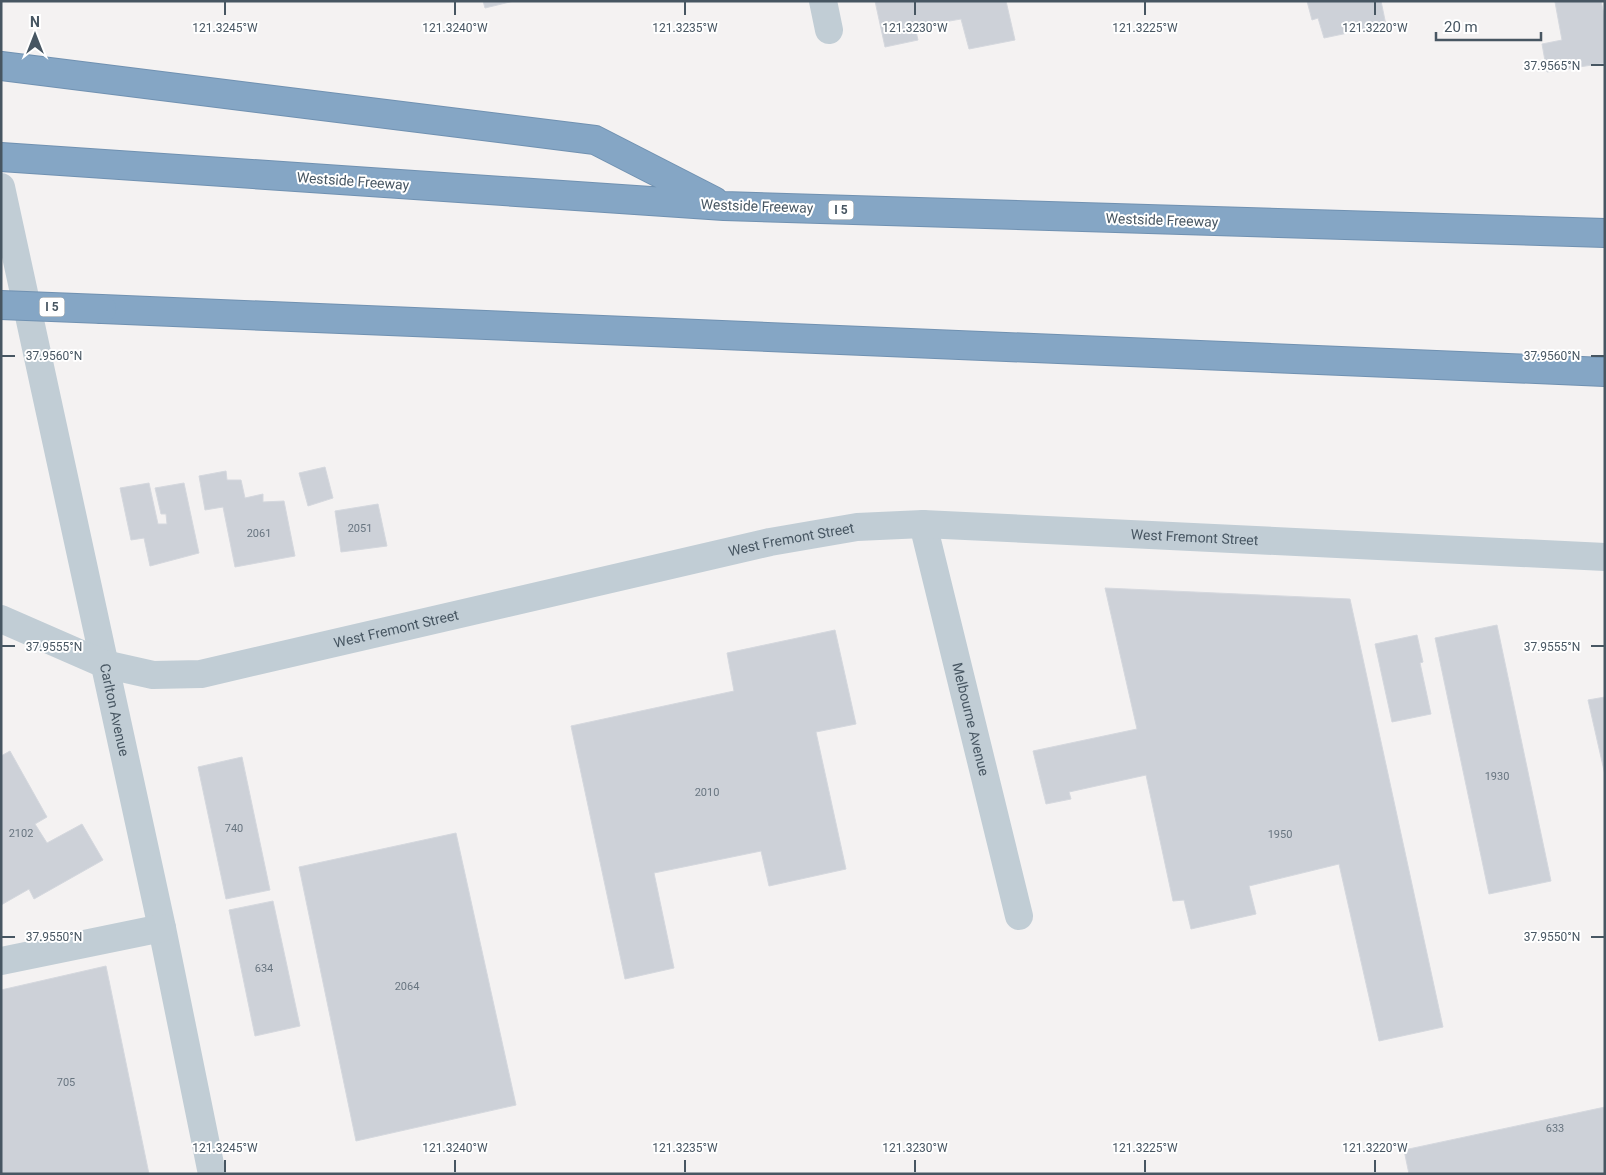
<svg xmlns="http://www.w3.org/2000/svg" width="1606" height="1175" viewBox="0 0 1606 1175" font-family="Roboto,sans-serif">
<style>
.building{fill:#cdd1d8;stroke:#d5d8de}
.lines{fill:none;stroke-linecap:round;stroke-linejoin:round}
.highway-casing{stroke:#7091b1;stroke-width:30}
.minor{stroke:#c1cdd5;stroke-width:28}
.highway{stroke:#85a6c5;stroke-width:28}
.highway-bridge-casing{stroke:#7091b1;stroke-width:30;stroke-linecap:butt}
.highway-bridge{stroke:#85a6c5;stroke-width:28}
.ticks{fill:none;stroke:#475662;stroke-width:2}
.labels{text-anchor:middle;stroke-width:4;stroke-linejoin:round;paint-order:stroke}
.number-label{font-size:11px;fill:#687580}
.shield{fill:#fff;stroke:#7e8991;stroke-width:1}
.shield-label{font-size:12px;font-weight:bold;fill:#475662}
.street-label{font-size:14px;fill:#475662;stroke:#fff}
.ticks-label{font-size:12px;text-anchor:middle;fill:#475662;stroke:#fff;stroke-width:4;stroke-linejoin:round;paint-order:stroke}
</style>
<rect width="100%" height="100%" fill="#f4f2f2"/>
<!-- building -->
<path class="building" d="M 483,1 L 514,1 L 485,8 Z
M 875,1 L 1006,1 L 1015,40 L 969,49 L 961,19 L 915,27 L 918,40 L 885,47 Z
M 1300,1 L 1381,1 L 1386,25 L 1324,38 L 1318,18 L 1312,20 L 1307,1 Z
M 1601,1 L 1605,18 L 1605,63 L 1547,72 L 1542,44 L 1562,40 L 1555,2 Z
M 325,467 L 333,498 L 308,506 L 299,473 Z
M 226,471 L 227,480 L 241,480 L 245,498 L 263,494 L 263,502 L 284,501 L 295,556 L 235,567 L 223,507 L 205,510 L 199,476 Z
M 149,483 L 158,524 L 167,524 L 166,514 L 161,514 L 155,488 L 184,483 L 199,553 L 150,566 L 144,538 L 131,540 L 120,488 Z
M 378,504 L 387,546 L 341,552 L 335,511 Z
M 1105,588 L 1350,599 L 1443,1027 L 1379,1041 L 1339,864 L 1249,886 L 1256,914 L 1191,929 L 1184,900 L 1173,901 L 1146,775 L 1069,792 L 1071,799 L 1046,804 L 1033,751 L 1137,729 Z
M 1497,625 L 1551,881 L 1489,894 L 1435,638 Z
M 835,630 L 856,724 L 816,732 L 846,869 L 769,886 L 761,851 L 654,873 L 674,968 L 625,979 L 571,726 L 734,691 L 727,653 Z
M 1417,635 L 1423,662 L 1420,663 L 1431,714 L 1392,722 L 1375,644 Z
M 1605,697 L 1605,775 L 1588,700 Z
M 10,751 L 47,817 L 35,824 L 47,843 L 82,824 L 103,860 L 34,899 L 29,889 L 1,905 L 1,756 Z
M 242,757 L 270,890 L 226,899 L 198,767 Z
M 456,833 L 516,1105 L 356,1141 L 299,867 Z
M 273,901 L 300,1026 L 255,1036 L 229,910 Z
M 106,966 L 149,1174 L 1,1174 L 1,990 Z
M 1605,1107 L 1605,1174 L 1409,1174 L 1404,1150 Z"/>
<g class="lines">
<!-- highway casing -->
<g class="highway-casing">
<path id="highway" d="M 1,66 L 595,140 L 714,201
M 1,157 L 724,206 L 1605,233
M 102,309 L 1605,372"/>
</g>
<!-- minor -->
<g class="minor">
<path d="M 823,1 L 829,30"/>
<path id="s1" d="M 1,187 L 162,928 L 212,1174"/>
<path id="s2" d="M 923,524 L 1019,916"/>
<path id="s3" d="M 1,619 L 104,664 L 153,675 L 201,674 L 770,542 L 857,527 L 923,524 L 1605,557"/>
<path d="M 1,961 L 162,928"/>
</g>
<!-- highway -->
<use href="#highway" class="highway"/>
<!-- highway-bridge casing -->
<g class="highway-bridge-casing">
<path id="highway-bridge" d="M 1,305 L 102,309"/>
</g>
<!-- highway-bridge -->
<use href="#highway-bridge" class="highway-bridge"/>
</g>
<!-- ticks -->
<path class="ticks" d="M 225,2 L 225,15M 455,2 L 455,15M 685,2 L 685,15M 915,2 L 915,15M 1145,2 L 1145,15M 1375,2 L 1375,15M 1591,65 L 1604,65M 2,356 L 15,356M 1591,356 L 1604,356M 2,646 L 15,646M 1591,646 L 1604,646M 2,937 L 15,937M 1591,937 L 1604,937M 225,1160 L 225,1172M 455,1160 L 455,1172M 685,1160 L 685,1172M 915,1160 L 915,1172M 1145,1160 L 1145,1172M 1375,1160 L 1375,1172"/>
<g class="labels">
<!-- number labels -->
<g class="number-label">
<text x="360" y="532">2051</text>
<text x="259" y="537">2061</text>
<text x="1497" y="780">1930</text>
<text x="707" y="796">2010</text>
<text x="234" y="832">740</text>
<text x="21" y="837">2102</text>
<text x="1280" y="838">1950</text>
<text x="264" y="972">634</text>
<text x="407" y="990">2064</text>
<text x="66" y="1086">705</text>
<text x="1555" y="1132">633</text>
</g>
<!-- shield labels -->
<g class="shield">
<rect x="828.5" y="200.5" width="25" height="19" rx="4"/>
<rect x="39.5" y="297.5" width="25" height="19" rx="4"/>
</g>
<g class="shield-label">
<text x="841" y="214">I 5</text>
<text x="52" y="311">I 5</text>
</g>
<!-- street labels -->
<g class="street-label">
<text transform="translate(353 181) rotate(4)" y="5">Westside Freeway</text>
<text transform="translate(757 206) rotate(2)" y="5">Westside Freeway</text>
<text transform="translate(1162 220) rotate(2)" y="5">Westside Freeway</text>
<text dy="5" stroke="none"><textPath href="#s3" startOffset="1221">West Fremont Street</textPath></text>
<text dy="5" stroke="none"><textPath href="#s3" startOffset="816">West Fremont Street</textPath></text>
<text dy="5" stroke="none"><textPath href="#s3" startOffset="411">West Fremont Street</textPath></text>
<text dy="5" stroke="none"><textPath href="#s1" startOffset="535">Carlton Avenue</textPath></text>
<text dy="5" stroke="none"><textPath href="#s2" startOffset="201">Melbourne Avenue</textPath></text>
</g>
</g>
<g class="ticks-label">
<text x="225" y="32">121.3245°W</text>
<text x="455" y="32">121.3240°W</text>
<text x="685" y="32">121.3235°W</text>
<text x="915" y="32">121.3230°W</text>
<text x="1145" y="32">121.3225°W</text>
<text x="1375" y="32">121.3220°W</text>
<text x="1552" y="70">37.9565°N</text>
<text x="54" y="360">37.9560°N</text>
<text x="1552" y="360">37.9560°N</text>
<text x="54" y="651">37.9555°N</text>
<text x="1552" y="651">37.9555°N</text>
<text x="54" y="941">37.9550°N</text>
<text x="1552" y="941">37.9550°N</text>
<text x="225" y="1152">121.3245°W</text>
<text x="455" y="1152">121.3240°W</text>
<text x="685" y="1152">121.3235°W</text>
<text x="915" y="1152">121.3230°W</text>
<text x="1145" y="1152">121.3225°W</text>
<text x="1375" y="1152">121.3220°W</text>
</g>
<!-- border -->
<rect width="1606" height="1175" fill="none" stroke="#475662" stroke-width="5"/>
<!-- north arrow -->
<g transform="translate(35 35)" stroke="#ffffff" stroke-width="4" paint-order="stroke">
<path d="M0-4L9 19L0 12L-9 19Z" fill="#475662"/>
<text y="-8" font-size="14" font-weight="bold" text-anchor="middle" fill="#475662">N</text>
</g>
<!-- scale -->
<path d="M1436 32v8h105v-8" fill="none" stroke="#475662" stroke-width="2.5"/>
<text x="1444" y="32" font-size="15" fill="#475662" stroke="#ffffff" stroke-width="4" paint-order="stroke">20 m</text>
</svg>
